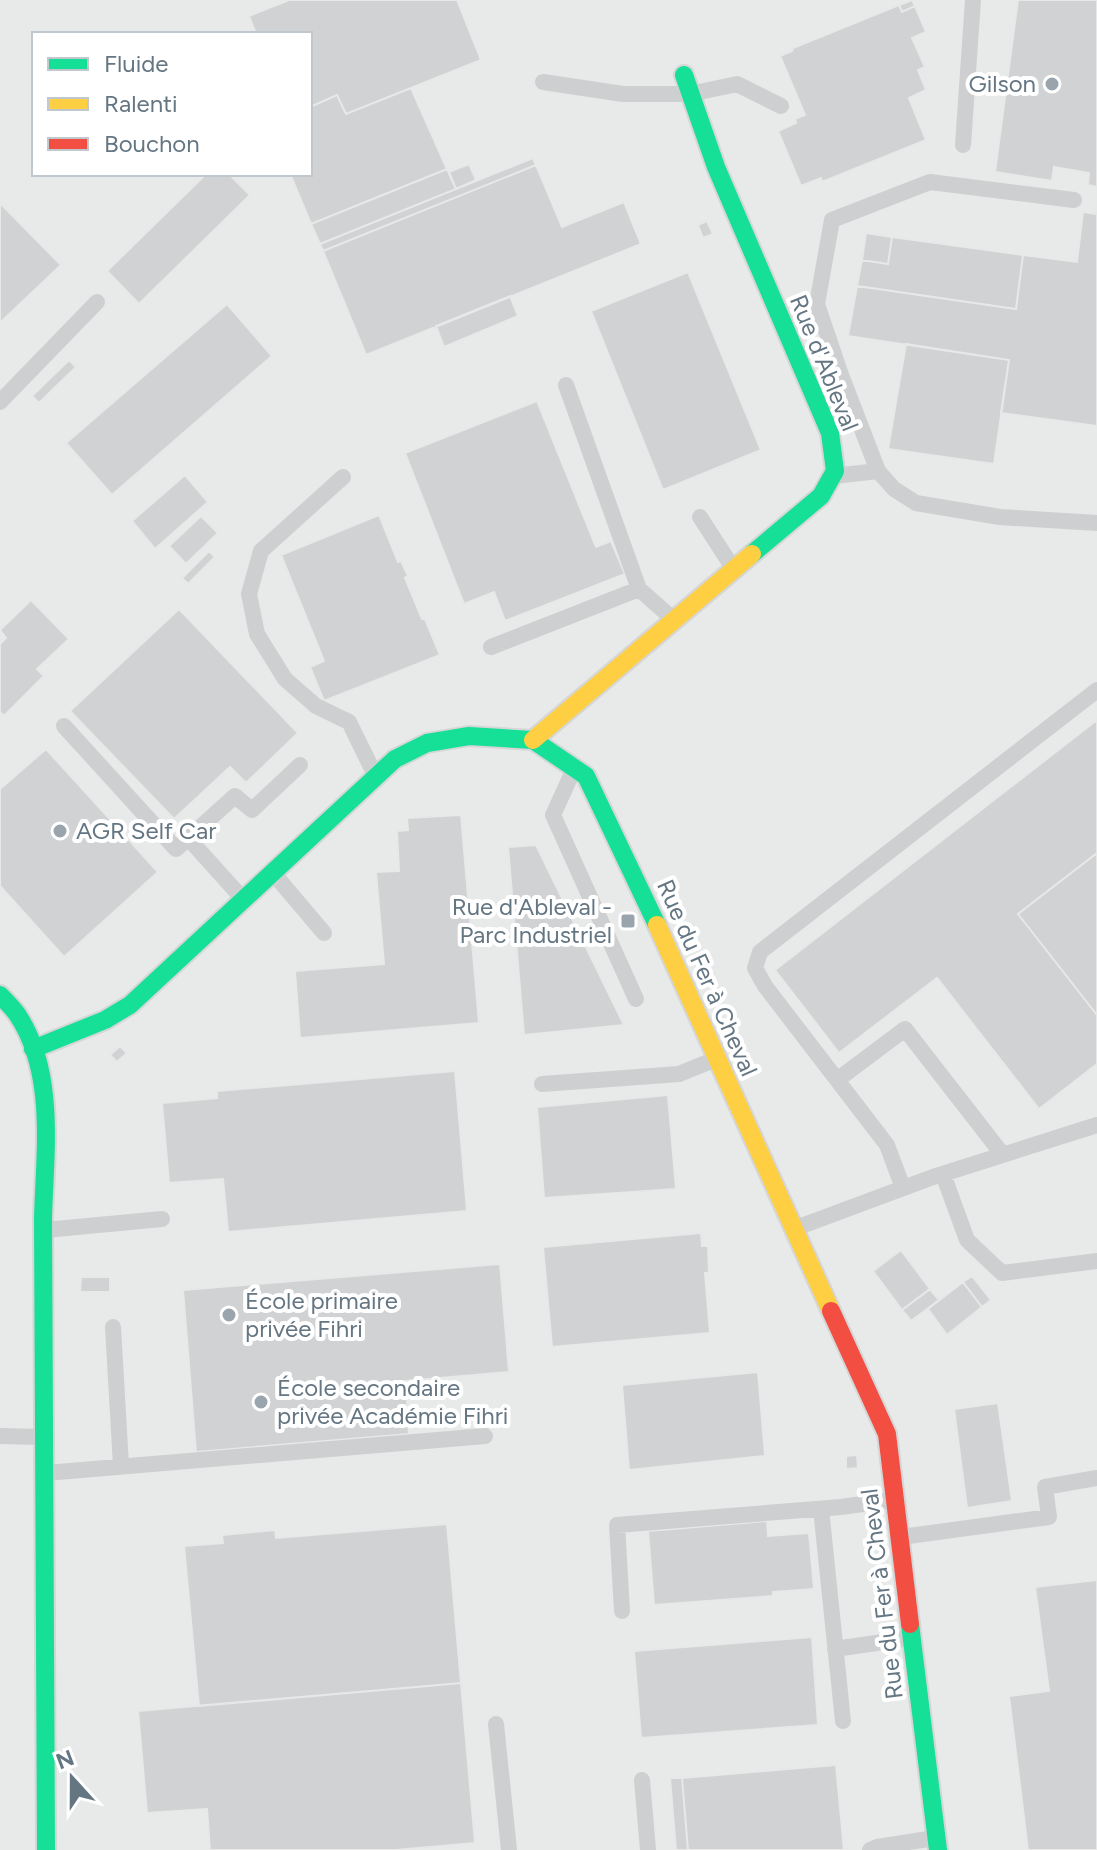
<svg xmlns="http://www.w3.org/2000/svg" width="1097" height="1850" font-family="Figtree,sans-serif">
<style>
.built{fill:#e8e9e9;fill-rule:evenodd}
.building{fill:#d0d2d3;stroke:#e8e8e8;stroke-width:2}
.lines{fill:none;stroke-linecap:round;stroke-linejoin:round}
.fast-casing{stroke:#d5d6d7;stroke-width:22}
.slow-casing{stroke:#d5d6d7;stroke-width:22}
.jam-casing{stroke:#d5d6d7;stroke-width:22}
.lane{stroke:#cecfd0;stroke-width:16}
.fast{stroke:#16e098;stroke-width:18}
.slow{stroke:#ffcf43;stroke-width:18}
.jam{stroke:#f24e42;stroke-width:18}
.poi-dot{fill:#99a4ac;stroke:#fff;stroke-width:3}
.labels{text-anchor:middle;stroke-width:8;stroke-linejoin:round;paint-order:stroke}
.poi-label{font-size:24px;fill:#657683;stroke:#fff;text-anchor:start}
.street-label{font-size:24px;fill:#657683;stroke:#fff}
</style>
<rect width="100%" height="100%" fill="#f9f9f9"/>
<!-- built -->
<path class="built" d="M0 0H1097V1850H0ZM34 34H310V174H34Z"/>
<!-- building -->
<path class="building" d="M289 0H457L481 60 346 114 337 95 310 107V34H256L249 16Z
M912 0 915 6 902 12 899 5Z
M1018 0H1097V187L1088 185 1089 173 1054 167 1052 181 995 172Z
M899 5 902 12 915 6 926 32 912 38 925 67 918 70 926 90 909 98 926 140 822 182 821 178 801 186 778 131 796 123 795 119 805 115 780 56 792 51 793 48Z
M411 88 447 169 311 224 290 174H310V107L337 95 346 114Z
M533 158 536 165 323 251 320 244Z
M469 164 476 180 456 189 449 172Z
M536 165 562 227 624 202 641 244 366 355 323 251Z
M447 169 456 189 320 244 311 224Z
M206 174H229L250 195 139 304 107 271Z
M0 203 61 265 0 323Z
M1083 212 1097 214V426L1001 413 1009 360 848 336 857 286 1016 309 1023 255 1077 262Z
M707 221 713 234 703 238 698 225Z
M866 233 892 237 888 264 862 260Z
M892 237 1023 255 1016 309 857 286 862 260 888 264Z
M688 272 761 450 663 490 591 311Z
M510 296 518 316 444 347 436 326Z
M227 304 272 356 112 495 66 443Z
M906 344 1009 360 994 464 888 449Z
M69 360 76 367 39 403 32 396Z
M537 401 596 547 611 541 625 574 505 621 494 592 464 604 405 453Z
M185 475 208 502 155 549 132 521Z
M379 515 398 562 401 561 408 576 405 578 422 619H425L440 655 324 701 310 667 324 661 281 555Z
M201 516 218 533 186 564 169 546Z
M209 551 215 557 188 584 182 578Z
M31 600 69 639 37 669 44 676 4 716 0 712V644L6 638 0 630Z
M179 609 298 733 246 783 230 767 174 819 70 711Z
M1097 720V853L1018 914 1097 1015V1064L1039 1109 937 978 839 1053 775 970Z
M46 749 158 872 64 957 0 886V789Z
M461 815 479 1023 300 1038 295 971 384 964 376 872 399 871 397 831 408 830 407 818Z
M536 845 624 1025 524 1035 508 847Z
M1097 853V1015L1018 914Z
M120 1046 127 1053 117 1062 110 1055Z
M455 1071 467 1211 228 1232 223 1179 169 1183 162 1103 217 1098V1091Z
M668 1095 676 1189 544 1198 537 1107Z
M701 1233 702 1246H708L709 1273H705L710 1333 552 1347 543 1247Z
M901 1250 930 1289 902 1310 873 1271Z
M500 1264 509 1372 406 1381 409 1434 196 1452 183 1290Z
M972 1276 991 1300 982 1307 963 1282Z
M81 1277H110V1292H80Z
M963 1282 982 1307 947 1335 928 1309Z
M930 1289 939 1300 911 1321 902 1310Z
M758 1372 765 1456 629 1470 622 1385Z
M998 1403 1012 1501 967 1508 954 1409Z
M857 1455 858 1468 846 1469V1456Z
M767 1521 768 1536 809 1533 814 1589 773 1592V1596L654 1605 648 1531Z
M447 1524 461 1683 199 1706 184 1546 223 1543 222 1535 275 1530 276 1538Z
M1097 1580V1850H1028L1009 1696 1049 1691 1035 1587Z
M812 1637 818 1725 641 1738 634 1651Z
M461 1683 475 1843 396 1850H210L207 1809 147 1813 138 1711Z
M836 1765 844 1850H688L682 1778Z
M670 1778H682L688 1850H676Z"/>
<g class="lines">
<!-- fast casing -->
<g class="fast-casing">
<path id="fast" d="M684 75 716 167 830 433 835 471 821 496 752 554
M0 995C6 1001 12 1007 17 1014 56 1072 45 1151 43 1217L46 1850
M33 1049 105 1020 130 1005 395 759 427 743 469 736 533 740 586 776 657 925
M910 1624 938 1850"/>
</g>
<!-- slow casing -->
<g class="slow-casing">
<path id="slow" d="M533 740 752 554
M657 925 831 1311"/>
</g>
<!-- jam casing -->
<g class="jam-casing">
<path id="jam" d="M831 1311 887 1434 910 1624"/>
</g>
<!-- lane -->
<path class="lane" d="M543 82 623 94H690L737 84 781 106
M963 145 973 0
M1074 200 930 182 832 220 817 304 841 375 878 471 894 489 916 503 1000 517 1097 523
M0 402 97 302
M834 476 878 471
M343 477 261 551 249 594 257 634 285 679 316 706 349 722 375 775
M700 517 733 568
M639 589 673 619
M491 647 639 589 566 385
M64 726 176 849 235 796 252 810 300 765
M574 769 553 815 636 999
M188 838 242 898
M274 874 324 933
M837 1080 905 1029 1003 1155
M542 1084 679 1074 716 1059
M943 1174 967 1240 1002 1273 1097 1261
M903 1188 887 1145 765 986 755 968 760 952 1097 690
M796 1228 933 1177 1097 1125
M45 1230 162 1219
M113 1327 121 1466
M0 1436 43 1437
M46 1473 485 1436
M821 1509 843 1721
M901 1537 1049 1517 1045 1487 1097 1478
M622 1611 617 1525 841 1507 893 1500
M835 1649 910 1638
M496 1724 509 1850
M642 1780 648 1850
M870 1850 877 1847 935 1838"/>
<!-- fast -->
<use href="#fast" class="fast"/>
<!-- slow -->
<use href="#slow" class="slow"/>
<!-- jam -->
<use href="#jam" class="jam"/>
</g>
<!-- markers -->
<g class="poi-dot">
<circle cx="1052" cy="84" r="8"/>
<circle cx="60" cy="831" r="8"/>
<rect x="620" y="913" width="16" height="16" rx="4"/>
<circle cx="229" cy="1315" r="8"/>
<circle cx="261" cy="1402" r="8"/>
</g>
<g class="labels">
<!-- poi labels -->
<g class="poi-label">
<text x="1036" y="92" text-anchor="end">Gilson</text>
<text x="76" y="839">AGR Self Car</text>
<text x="612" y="915" text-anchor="end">Rue d'Ableval -<tspan x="612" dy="28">Parc Industriel</tspan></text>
<text x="245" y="1309">École primaire<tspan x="245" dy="28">privée Fihri</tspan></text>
<text x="277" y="1396">École secondaire<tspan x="277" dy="28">privée Académie Fihri</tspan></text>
</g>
<!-- street labels -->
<g class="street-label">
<text transform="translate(824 363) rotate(68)" y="8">Rue d'Ableval</text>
<text transform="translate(707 978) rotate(66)" y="8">Rue du Fer à Cheval</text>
<text transform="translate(882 1594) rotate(-97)" y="8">Rue du Fer à Cheval</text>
</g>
</g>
<!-- legend -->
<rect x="32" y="32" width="280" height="144" fill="#ffffff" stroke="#c1c8cd" stroke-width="2"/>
<rect x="48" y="58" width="40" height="12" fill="#16e098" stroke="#c1c8cd" stroke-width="2"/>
<text x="104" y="72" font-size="24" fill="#657683">Fluide</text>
<rect x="48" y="98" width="40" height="12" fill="#ffcf43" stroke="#c1c8cd" stroke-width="2"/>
<text x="104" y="112" font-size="24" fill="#657683">Ralenti</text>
<rect x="48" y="138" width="40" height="12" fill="#f24e42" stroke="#c1c8cd" stroke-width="2"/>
<text x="104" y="152" font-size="24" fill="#657683">Bouchon</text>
<!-- north arrow -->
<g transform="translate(72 1778) rotate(339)" stroke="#ffffff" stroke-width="6" paint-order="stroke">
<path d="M0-6L14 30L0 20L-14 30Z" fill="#657683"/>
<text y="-12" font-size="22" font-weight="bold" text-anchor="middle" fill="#657683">N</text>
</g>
</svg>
